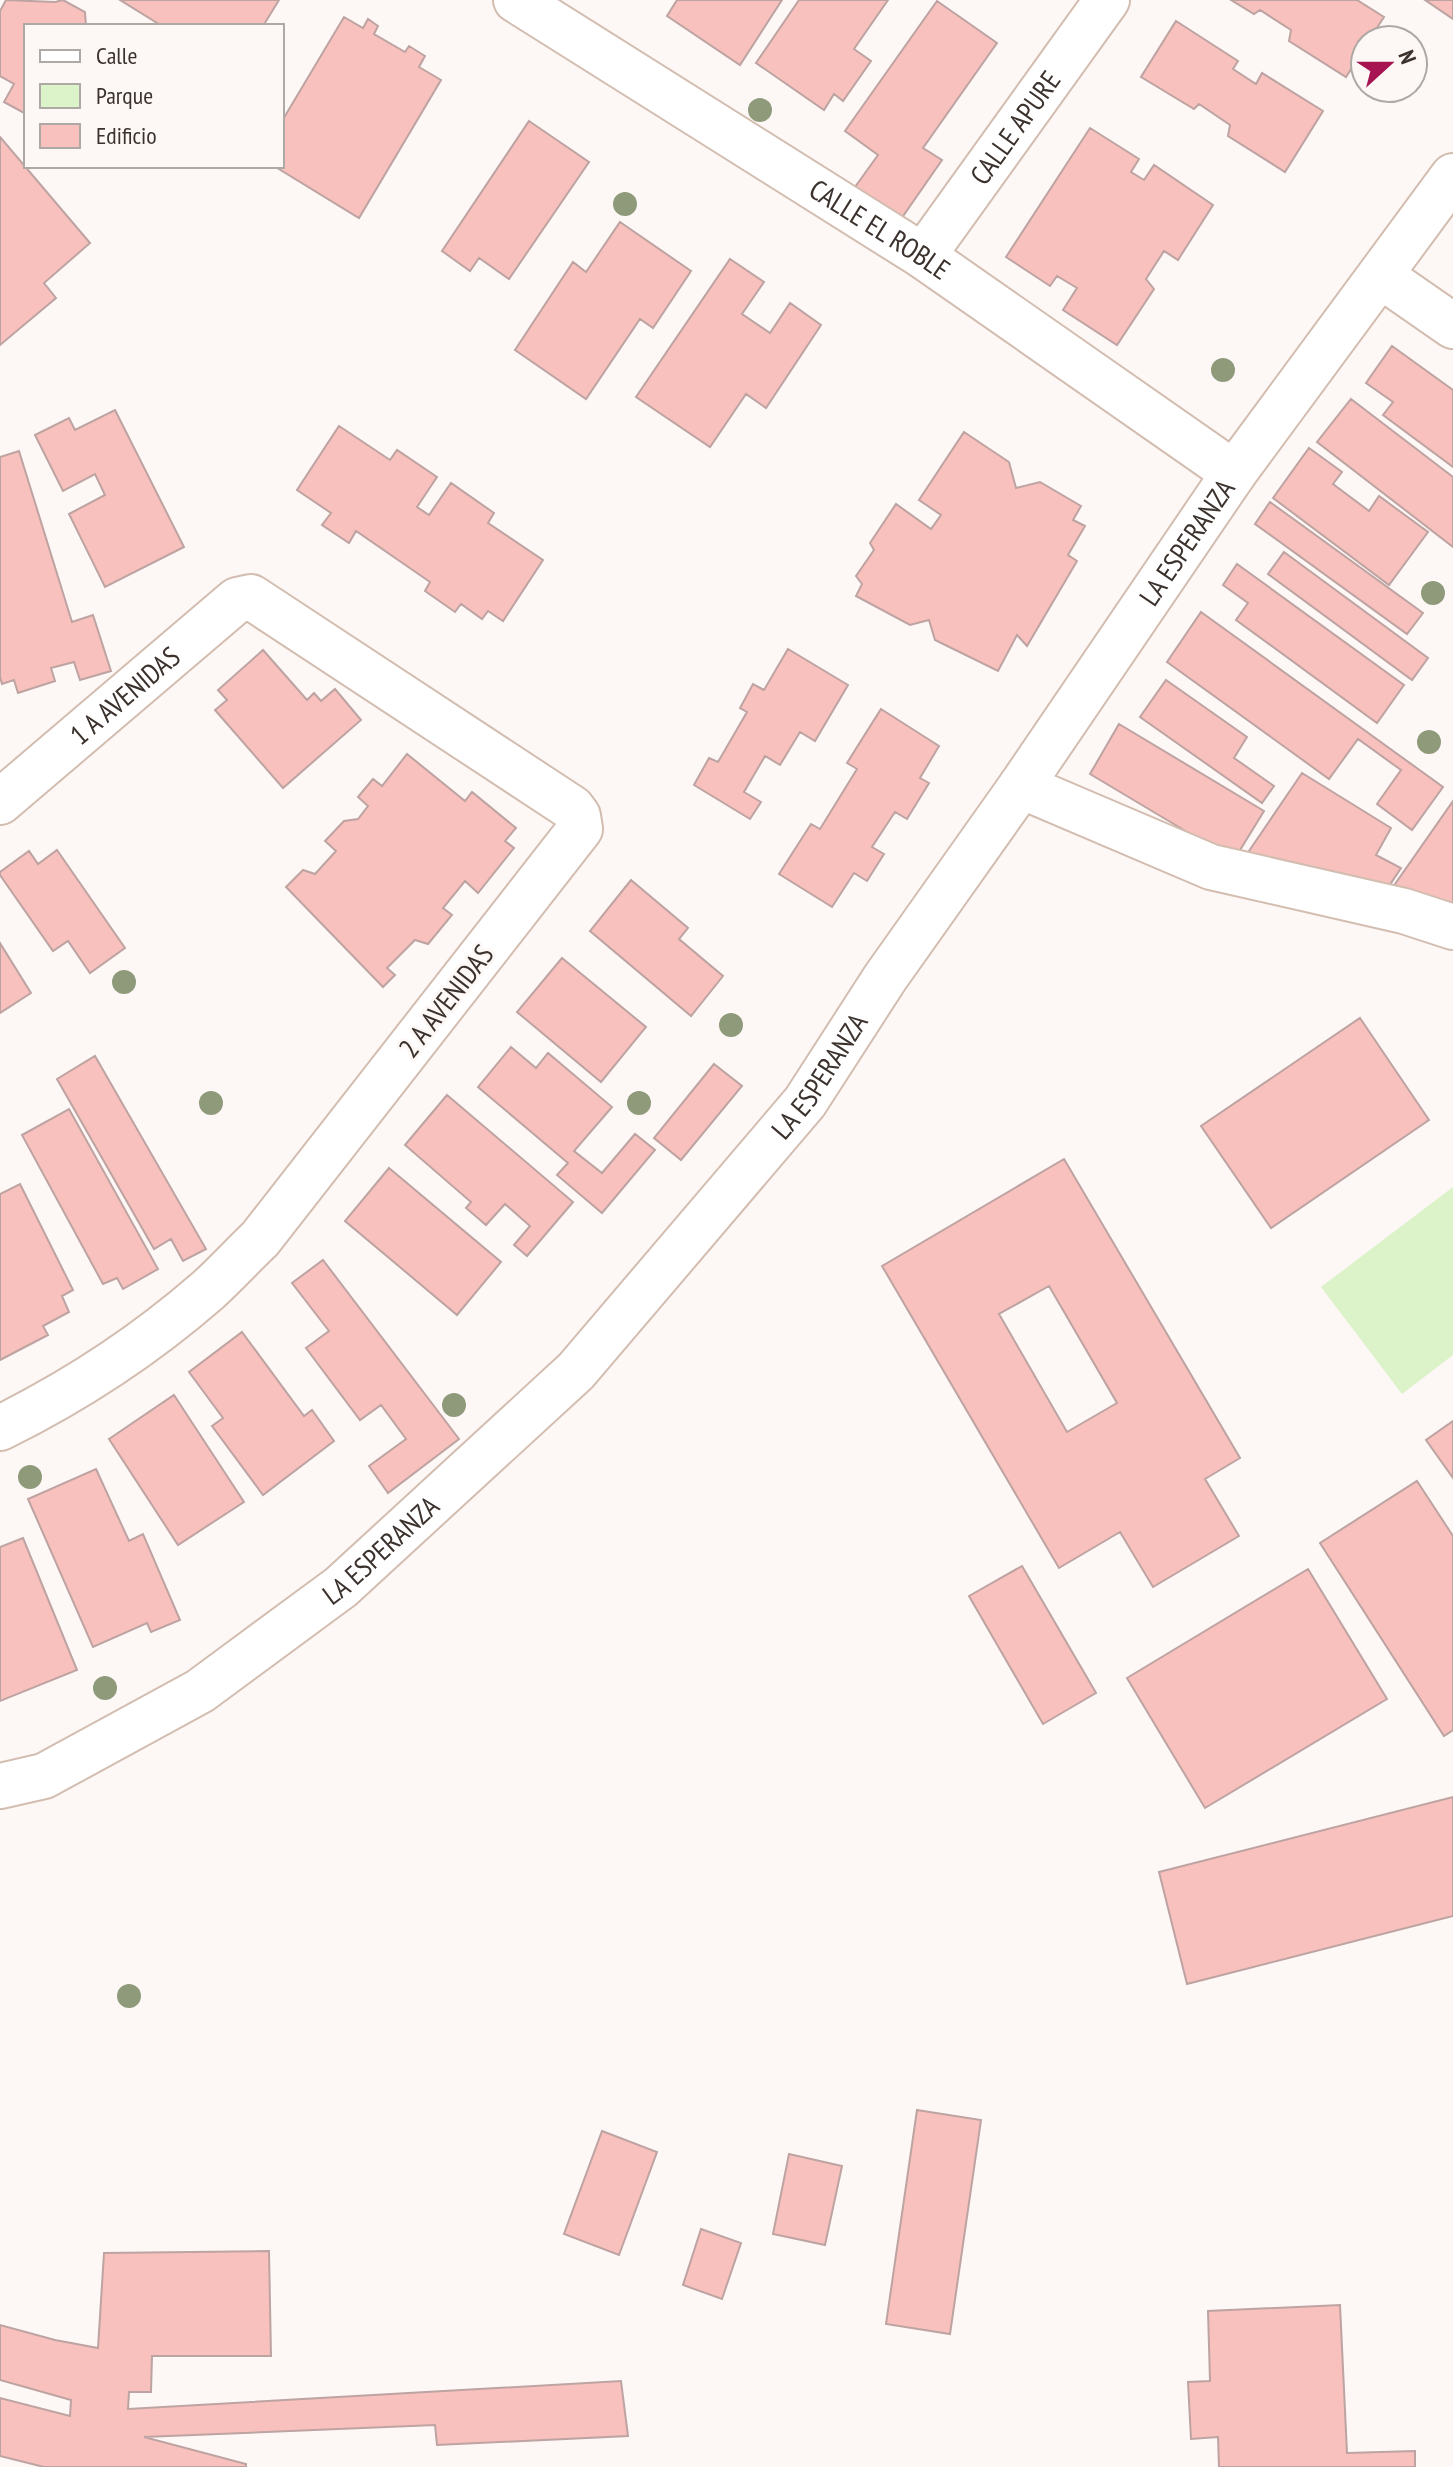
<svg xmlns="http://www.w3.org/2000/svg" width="1453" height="2467" font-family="'PT Sans Narrow',sans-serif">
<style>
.green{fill:#dcf2c9}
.building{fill:#f8c1bd;stroke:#bda3a1;stroke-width:2;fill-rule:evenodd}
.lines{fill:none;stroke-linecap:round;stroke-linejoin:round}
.street-casing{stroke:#d3bdb0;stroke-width:48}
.street{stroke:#fff;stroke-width:44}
.tree{fill:#8f9a7b}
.labels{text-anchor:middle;stroke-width:6;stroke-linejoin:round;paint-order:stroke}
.street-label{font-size:28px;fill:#3b322d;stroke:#fdf8f6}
</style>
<rect width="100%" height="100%" fill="#fdf8f6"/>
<!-- green -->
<path class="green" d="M1453 1187V1355L1402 1394 1321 1287Z"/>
<!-- building -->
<path class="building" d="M6 0 55 2 63 0 85 12 86 26H26V114L4 102 14 84 0 76V11Z
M120 0H279L263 26H162Z
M677 0H782L740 65 667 16Z
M799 0H888L854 49 871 61 843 101 834 94 824 110 756 63Z
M1231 0H1357L1384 17 1369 40H1365V47L1346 77 1289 41 1291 30 1260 10 1254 14Z
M1425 0H1453V19Z
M937 1 997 43 923 148 942 160 901 219 855 187 878 155 845 131Z
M344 17 363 28 368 19 378 26 374 34 405 52 409 46 425 56 419 67 441 80 359 218 274 166H282V121Z
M1176 21 1238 61 1233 69 1256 84 1262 73 1323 111 1285 172 1228 136 1230 125 1199 104 1194 109 1141 77Z
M529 121 589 162 509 279 479 258 470 271 442 251Z
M1090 128 1139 159 1131 172 1144 180 1154 165 1213 205 1178 260 1164 251 1146 279 1154 289 1117 345 1063 310 1077 288 1057 276 1050 286 1006 257Z
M0 137 90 243 44 283 56 298 0 345Z
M620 222 691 271 653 328 640 319 586 399 515 350 573 262 586 272Z
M730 259 764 282 742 314 770 333 790 303 821 325 766 408 746 394 710 447 636 397Z
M1392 346 1453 390V467L1383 415 1393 402 1366 383Z
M1351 399 1453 477V547L1317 442Z
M115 410 184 547 105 587 69 514 105 495 95 474 63 491 35 435 69 418 75 430Z
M339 426 390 460 397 450 437 477 417 507 429 515 451 483 494 513 488 523 543 560 503 621 488 611 482 619 461 604 455 612 425 591 430 582 356 531 349 543 322 525 331 513 297 490Z
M964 432 1009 462 1016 488 1040 482 1081 506 1073 520 1085 526 1068 555 1077 561 1027 646 1017 635 998 671 935 640 929 620 910 625 856 596 862 584 856 576 874 550 870 543 896 504 931 529 941 515 919 500Z
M1309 448 1342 472 1333 484 1369 511 1379 496 1428 532 1389 585 1273 498Z
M19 451 72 622 93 615 111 671 80 680 74 662 51 668 55 681 18 693 14 680 2 684 0 677V457Z
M1270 502 1423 613 1407 634 1255 524Z
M1284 552 1428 658 1412 680 1268 574Z
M1237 564 1404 685 1377 723 1236 620 1248 603 1223 585Z
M1201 612 1443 787 1412 830 1377 804 1401 770 1358 739 1329 779 1167 662Z
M788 649 848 685 815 741 800 732 780 765 765 756 744 792 761 802 750 819 694 785 709 758 718 762 747 712 740 708 753 684 764 690Z
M263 650 307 700 314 693 321 701 335 689 361 720 283 788 215 710 227 700 218 690Z
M1166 680 1247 737 1234 758 1274 786 1262 803 1140 717Z
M881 709 939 746 920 778 929 783 907 819 895 812 872 847 884 854 867 881 854 873 832 907 779 874 811 824 820 829 857 769 847 763Z
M1119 724 1264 811 1234 860 1090 774Z
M407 754 465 801 472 792 516 828 505 841 514 848 478 893 465 881 443 908 452 915 428 944 415 940 387 968 395 975 383 987 286 887 303 870 315 874 336 851 325 841 344 821 358 819 368 806 358 797 373 779 382 786Z
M1302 773 1391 828 1376 855 1401 868 1381 898 1247 854Z
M1453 801V905L1393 887Z
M57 850 125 948 90 973 68 941 53 951 0 875V872L29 851 38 864Z
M631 880 688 928 679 939 723 976 691 1016 590 931Z
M0 943 31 993 0 1013Z
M562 958 646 1027 601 1082 517 1012Z
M1360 1018 1429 1120 1271 1228 1201 1126Z
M511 1047 536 1068 548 1053 612 1107 574 1151 602 1173 635 1134 655 1150 602 1213 557 1175 568 1163 478 1087Z
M95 1056 206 1249 183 1261 171 1239 154 1249 57 1079Z
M714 1064 742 1086 681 1160 654 1138Z
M447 1095 573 1202 527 1256 514 1245 530 1226 505 1204 486 1225 466 1208 471 1202 405 1145Z
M69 1109 158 1269 123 1289 117 1278 103 1284 22 1135Z
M1064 1159 1240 1458 1205 1479 1239 1536 1153 1587 1120 1532 1059 1568 882 1266ZM1049 1286 1117 1403 1067 1432 999 1314Z
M389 1168 501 1262 457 1315 345 1221Z
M20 1184 73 1290 62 1296 69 1312 43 1326 48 1335 0 1360V1194Z
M323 1260 459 1439 388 1493 369 1466 406 1439 381 1405 360 1420 306 1348 329 1331 292 1283Z
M242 1332 304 1416 312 1410 334 1441 263 1495 212 1426 223 1418 189 1372Z
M174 1395 244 1502 178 1545 109 1439Z
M1453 1421V1478L1426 1440Z
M96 1469 129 1541 143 1534 180 1620 151 1632 147 1623 93 1647 28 1499Z
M1417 1481 1453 1536V1730L1444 1736 1320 1543Z
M23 1538 77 1670 0 1701V1547Z
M1022 1566 1096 1693 1043 1724 969 1596Z
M1308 1569 1387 1699 1205 1808 1127 1678Z
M1453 1797V1916L1187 1984 1159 1872Z
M917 2110 981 2120 950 2334 886 2324Z
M602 2131 657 2152 619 2255 564 2234Z
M789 2154 842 2166 825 2245 773 2234Z
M701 2229 741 2243 722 2299 683 2285Z
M269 2251 271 2356H152L151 2392H129L128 2409 621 2381 628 2436 437 2445 435 2425 144 2437 246 2464V2467H44L0 2456V2398L70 2416 71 2400 0 2380V2325L55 2340 98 2348 104 2253Z
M1340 2305 1347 2453 1415 2451V2467H1219L1218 2437 1191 2439 1188 2382 1210 2381 1208 2311Z"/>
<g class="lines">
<!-- street casing -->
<g class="street-casing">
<g id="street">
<path id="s1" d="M516 0 923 256 1234 473"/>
<path id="s2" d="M923 256 1107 0"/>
<path d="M1381 276 1453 326"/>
<path d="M1021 786 1211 867 1404 911 1453 927"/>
<path id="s3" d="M0 802 237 600 251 597 572 808 578 816 580 829 260 1239C242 1256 225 1275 207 1291 145 1345 73 1392 0 1428"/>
<path id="s4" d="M0 1786 44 1776 200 1691 341 1587 576 1371 805 1102 885 978 1021 786 1234 473 1453 176"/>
</g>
</g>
<!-- street -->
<use href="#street" class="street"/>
</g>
<!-- trees -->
<g class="tree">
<circle cx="760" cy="110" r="12"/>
<circle cx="625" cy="204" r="12"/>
<circle cx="1223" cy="370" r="12"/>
<circle cx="1433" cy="593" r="12"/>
<circle cx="1429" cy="742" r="12"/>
<circle cx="124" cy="982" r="12"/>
<circle cx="731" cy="1025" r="12"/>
<circle cx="211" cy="1103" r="12"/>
<circle cx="639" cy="1103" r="12"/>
<circle cx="454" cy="1405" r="12"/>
<circle cx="30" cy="1477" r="12"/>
<circle cx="105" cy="1688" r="12"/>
<circle cx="129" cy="1996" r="12"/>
</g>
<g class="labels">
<!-- street labels -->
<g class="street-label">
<text dy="10" stroke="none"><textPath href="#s2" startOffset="158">CALLE APURE</textPath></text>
<text dy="10" stroke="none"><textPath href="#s1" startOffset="430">CALLE EL ROBLE</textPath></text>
<text dy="10" stroke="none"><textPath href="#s4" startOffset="1748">LA ESPERANZA</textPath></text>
<text dy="10" stroke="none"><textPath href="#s3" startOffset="164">1 A AVENIDAS</textPath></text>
<text transform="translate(446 1001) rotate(-52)" y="10">2 A AVENIDAS</text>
<text dy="10" stroke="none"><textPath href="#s4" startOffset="1100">LA ESPERANZA</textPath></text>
<text dy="10" stroke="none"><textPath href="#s4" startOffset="452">LA ESPERANZA</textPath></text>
</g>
</g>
<!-- legend -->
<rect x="24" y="24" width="260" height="144" fill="#fdf8f6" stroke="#afa9a6" stroke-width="2"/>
<rect x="40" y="50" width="40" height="12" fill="#ffffff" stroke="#afa9a6" stroke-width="2"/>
<text x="96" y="64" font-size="24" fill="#3b322d">Calle</text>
<rect x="40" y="84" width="40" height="24" fill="#dcf2c9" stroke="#afa9a6" stroke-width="2"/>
<text x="96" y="104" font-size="24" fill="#3b322d">Parque</text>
<rect x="40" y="124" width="40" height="24" fill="#f8c1bd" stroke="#afa9a6" stroke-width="2"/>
<text x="96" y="144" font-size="24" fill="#3b322d">Edificio</text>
<!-- north arrow -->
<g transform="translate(1389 64) rotate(69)"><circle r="38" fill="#fdf8f6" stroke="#afa9a6" stroke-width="2"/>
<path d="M0-6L14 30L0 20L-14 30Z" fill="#a61452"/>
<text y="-12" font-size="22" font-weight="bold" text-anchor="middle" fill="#3b322d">N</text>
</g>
</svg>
